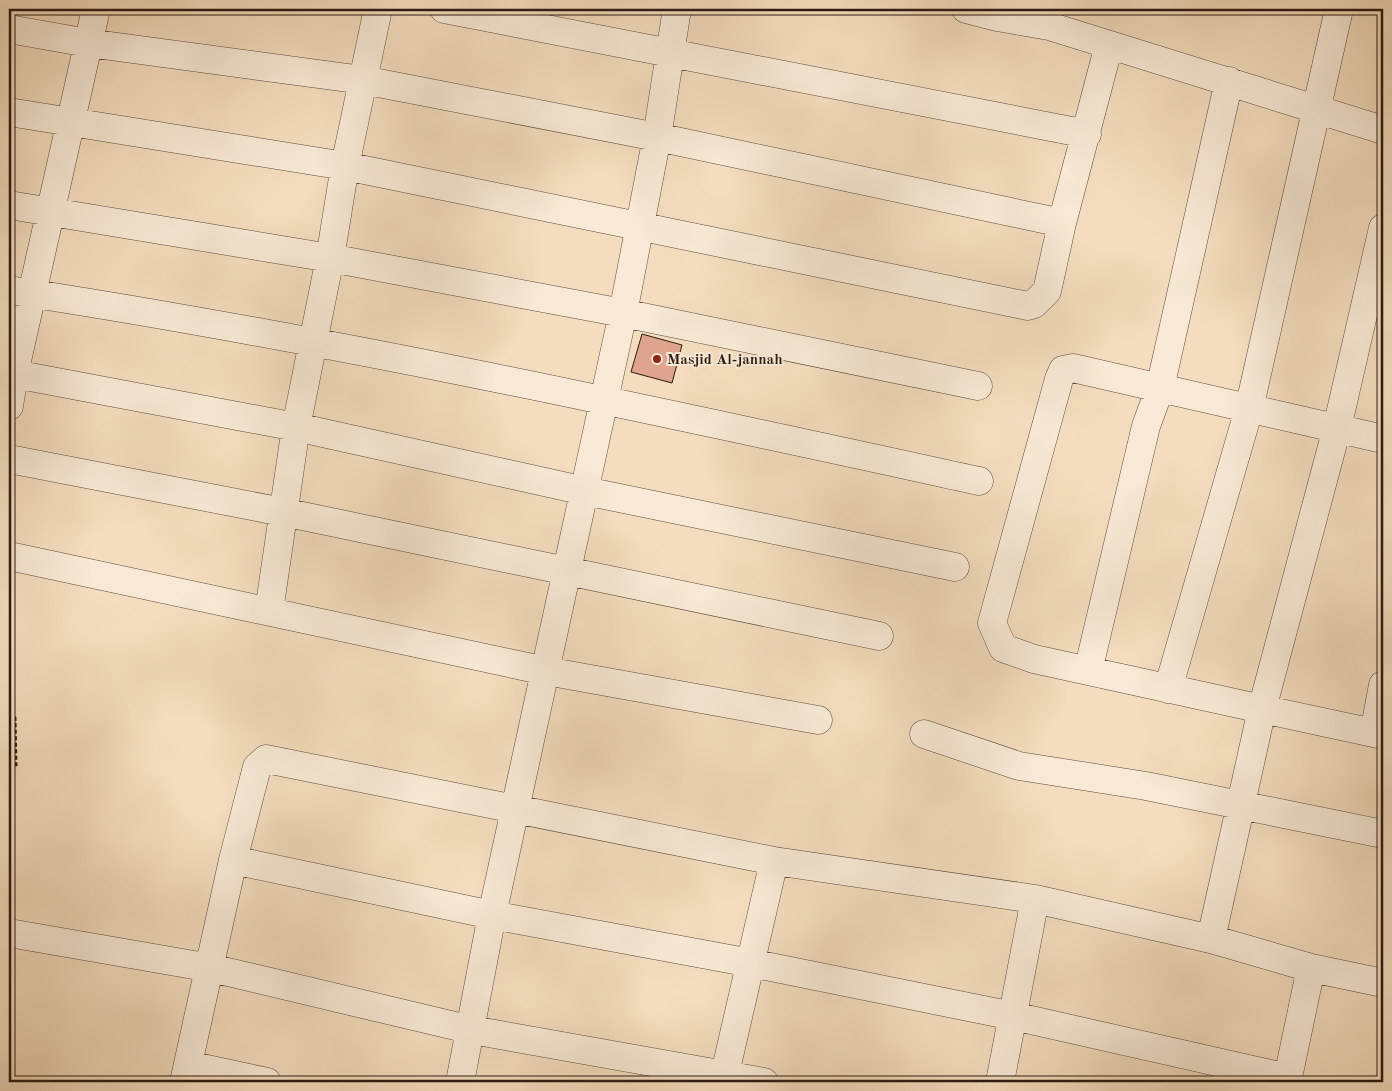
<svg xmlns="http://www.w3.org/2000/svg" width="1392" height="1091" font-family="'Old Standard TT',serif">
<style>
.building{fill:#dea48f;stroke:#2b1a11}
.lines{fill:none;stroke-linecap:round;stroke-linejoin:round}
.minor-casing{stroke:#5d4b3c;stroke-width:29}
.path{stroke:#2b1a11;stroke-width:3;stroke-dasharray:4 2.5;stroke-linecap:butt}
.minor{stroke:#f7e9d5;stroke-width:28}
.poi-dot{fill:#8f2418;stroke:#f7e9d5;stroke-width:2}
.labels{text-anchor:middle;stroke-width:4;stroke-linejoin:round;paint-order:stroke}
.poi-label{font-size:15px;font-weight:bold;fill:#2b1a11;stroke:#f7e9d5;text-anchor:start}
</style>
<rect width="100%" height="100%" fill="#f3ddbe"/>
<filter id="stains"><feTurbulence type="fractalNoise" baseFrequency=".004" numOctaves="4"/><feColorMatrix values="0 0 0 0 .2 0 0 0 0 .09 0 0 0 0 .02 0 0 0 .5 -.17"/></filter>
<radialGradient id="worn" r=".72"><stop offset=".6" stop-color="#630" stop-opacity="0"/><stop offset="1" stop-color="#630" stop-opacity=".3"/></radialGradient>
<!-- building -->
<path class="building" d="M642 334 682 345 672 383 631 372Z"/>
<g class="lines">
<!-- minor casing -->
<g class="minor-casing">
<path id="minor" d="M444 9 1087 134
M966 9 997 17 1049 26 1383 130
M9 29 88 43 363 80 657 137 1062 223
M1229 81 1160 388 1073 368 1063 370 1059 379 992 623 1003 648 1034 659 1262 709 1337 428 1383 228
M9 112 345 166 1028 306 1034 304 1047 291 1062 223 1109 45
M9 205 330 258 623 313 978 386
M9 290C335 340 657 411 979 481
M9 373 296 427 585 491 955 567
M9 406 14 374 96 9
M9 459 283 512 879 636
M9 556 546 671 818 720
M269 611 296 427 330 258 345 166 378 9
M1088 671 1146 426 1160 388 1383 439
M1168 689 1249 409 1339 9
M1374 733 1383 685
M924 734 1019 766 1146 786 1383 834
M233 860 492 915 751 963 1013 1016 1288 1078
M9 933 211 968 472 1030 764 1082
M1211 939 1262 709 1383 735
M188 1065 267 1082
M184 1082 233 860 257 767 266 759 774 861 1035 899 1211 939 1311 968 1383 983
M460 1082 492 915 623 313 657 137 677 9
M723 1082 774 861
M1000 1082 1035 899
M1287 1082 1311 968"/>
</g>
<!-- path -->
<path class="path" d="M9 705 15 718 16 768"/>
<!-- minor -->
<use href="#minor" class="minor"/>
</g>
<!-- markers -->
<circle class="poi-dot" cx="657" cy="359" r="5"/>
<g class="labels">
<!-- poi labels -->
<g class="poi-label">
<text x="667" y="364">Masjid Al-jannah</text>
</g>
</g>
<!-- margin -->
<rect width="1392" height="1091" fill="none" stroke="#f3ddbe" stroke-width="30"/>
<rect x="10" y="10" width="1372" height="1071" fill="none" stroke="#2b1a11" stroke-width="2.5"/>
<rect x="15" y="15" width="1362" height="1061" fill="none" stroke="#2b1a11"/>
<rect width="100%" height="100%" filter="url(#stains)"/>
<rect width="100%" height="100%" fill="url(#worn)"/>
</svg>
